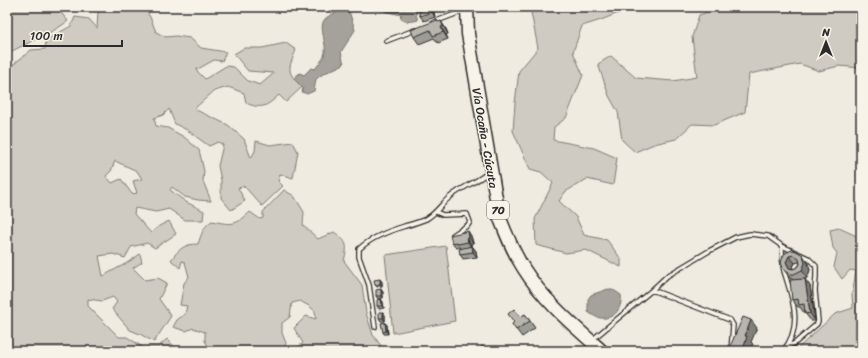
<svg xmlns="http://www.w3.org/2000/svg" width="868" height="358" font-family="Sriracha,sans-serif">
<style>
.green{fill:#cfcbc2;stroke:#7d7b76;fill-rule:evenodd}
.water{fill:#a4a29a;stroke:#74726e}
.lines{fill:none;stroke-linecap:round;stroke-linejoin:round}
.lane-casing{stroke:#2b2b2b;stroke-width:6}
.primary-casing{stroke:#2b2b2b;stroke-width:15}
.lane{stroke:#f7f3e8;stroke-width:3.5}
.primary{stroke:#f7f3e8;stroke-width:12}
.wall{fill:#9e9c96;stroke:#2b2b2b;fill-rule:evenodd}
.shaded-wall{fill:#817f7a;stroke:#2b2b2b}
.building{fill:#b8b5ae;stroke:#2b2b2b;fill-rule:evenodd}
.labels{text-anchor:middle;stroke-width:3;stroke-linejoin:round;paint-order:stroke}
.shield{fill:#f7f3e8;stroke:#686764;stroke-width:1}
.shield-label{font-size:11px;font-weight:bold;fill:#2b2b2b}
.street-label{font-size:12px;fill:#2b2b2b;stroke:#f7f3e8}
</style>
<rect width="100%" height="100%" fill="#efebe0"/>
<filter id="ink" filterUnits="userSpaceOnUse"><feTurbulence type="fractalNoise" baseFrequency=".025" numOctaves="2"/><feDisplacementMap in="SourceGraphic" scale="8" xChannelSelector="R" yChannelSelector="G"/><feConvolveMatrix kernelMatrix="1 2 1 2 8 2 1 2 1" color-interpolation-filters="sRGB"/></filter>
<g filter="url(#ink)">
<!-- green -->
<path class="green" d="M7 7H59L58 9 68 21C50 35 27 42 7 54Z
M107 7H144L150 17 156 32 166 37 176 36 190 38 201 48 226 52 222 61 214 60 196 70 205 79 226 66 234 67 248 81 260 85 274 73 248 71 234 54 244 48H262L286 43 296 50C288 70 286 71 302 87L286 102 279 95C267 106 262 110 246 103L244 93 228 87 214 91 194 109 228 125 244 139 251 158 255 151 256 141 270 145 293 142 298 152 293 178 280 174 278 181 283 186 262 206 244 186 238 188 245 201 231 210 221 198V180L218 166 223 145 218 142 209 146 187 130 175 124 169 109 163 115 154 118 156 126 168 128 184 137 199 150 204 171 203 181 211 201 198 200 185 197 172 187 170 190 186 202 204 211 203 220H185L169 209 156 212 135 208 134 214 151 233 159 226 169 221 176 234 155 248 147 243 131 247 125 258 113 254 99 256 103 276 127 263 140 254 142 262 133 268 145 280 158 278 167 283 159 299 171 316 154 342 140 334 130 330 112 309 117 302 113 297 102 301 88 299V306L119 337H127L144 348 150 347H158L167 339 179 351H7V66L14 64 31 50 45 49 46 40 71 26 75 17 89 19 97 28 98 12ZM115 161 137 171 142 179 133 181 137 193 132 194 121 179 112 183 106 176 111 171Z
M530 7H661L631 8 601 20 582 26 573 52 583 75 566 118 554 127 553 140 594 148 617 158 613 185 587 179 565 192 559 201 576 217 584 235 607 240 621 259V267L586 250 566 253 536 245 535 219 553 183 541 172 530 169 513 131 515 103 519 71 538 48Z
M722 7H861V68L839 66 819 71 800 64 749 74 745 112 714 125 692 124 676 139 654 144 635 152 622 140 618 112 609 96 598 64 611 56 636 78 673 81 697 77 692 37 699 15Z
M284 190 294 196 304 212 303 225 318 239 334 232C348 242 348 245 344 261L362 285 366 313 373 335 385 351H293L303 343 294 328 306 316 316 319 315 311 309 306 300 301 292 303 290 317 282 323V333L286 343 283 351H211L205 341V332L193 328 186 331 173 327 177 320 185 314 187 306 180 305 184 283 189 277 185 262 182 261 180 268 171 260C179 249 184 244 198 244 201 235 204 225 212 221 232 225 235 226 250 212L260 219 263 218V212Z
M839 228 861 238V351H795L835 314 853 308 852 295 856 271 850 270 842 279 834 267 837 253 833 248 830 230Z
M446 246 455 321 393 333 385 255Z"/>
<!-- water -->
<path class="water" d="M375 7H402V9L404 10 408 7H415V10L417 12 416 15 418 20C411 22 404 23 400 17L402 15 387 12Z
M346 9 349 11 355 30 341 52 344 64 323 74 316 79 314 91 307 94 302 92 303 88 294 79 296 76 300 73 304 75 311 68 315 69C318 65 322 61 324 56 329 45 317 27 325 19 330 14 339 12 346 9Z
M608 289 615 291 621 295C623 310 612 322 596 317 594 316 591 314 588 312V299L591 295Z"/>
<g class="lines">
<!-- lane casing -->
<g class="lane-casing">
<path id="lane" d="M434 22 466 10
M386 41 415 30
M436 212 443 215 467 214 470 222 468 225 453 235
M782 246C782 254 782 263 784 271 792 297 804 327 783 351
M652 290 730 320 733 325 731 351
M375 327 369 285 359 257V249C372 237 389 231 405 226 412 224 419 222 426 219 437 213 441 204 450 197 462 187 477 182 489 172
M592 340 652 290 667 276 709 251 736 237 750 234 768 236 782 246 808 258 816 266V276L815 291 818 321 817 324 795 343 787 347"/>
</g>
<!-- primary casing -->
<g class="primary-casing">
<path id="primary" d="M467 7 468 34 499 216C506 234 513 252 524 269 544 301 574 326 602 351"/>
</g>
<!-- lane -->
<use href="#lane" class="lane"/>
<!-- primary -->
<use href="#primary" class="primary"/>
</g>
<!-- wall -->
<path class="wall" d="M430 7 434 12 435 17 424 21 420 16Z
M439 22 446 29 448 34 446 35 448 39 438 43 434 38 419 44 414 37Z
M468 231 471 236 473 243 471 244V247L472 246 476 251 477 257 463 259 460 254 461 248 460 247 456 248 452 243Z
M792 250 808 263 810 270 807 278 804 279 810 286 815 321H811L805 313H804L800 307H798L792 300 794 280 790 278 784 270 783 256ZM799 262 800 263 798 267 793 269H792L795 263Z
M380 279 382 282V286L377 287 375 285Z
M383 292V298L378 299 376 296Z
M381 299 383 302 384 308 379 309 377 306Z
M525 314 535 328 522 337 512 324Z
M385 315V321H381L379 318Z
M387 325 388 334H384L383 332Z"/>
<!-- shaded-wall -->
<path class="shaded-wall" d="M430 7 434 12 435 17 432 12Z
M441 21 446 29 448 34 443 26Z
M441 27 446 35 448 39 443 32Z
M468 231 471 236 473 243 469 238Z
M467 238 471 244V247L468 242Z
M472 246 476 251 477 257 473 252Z
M803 255 808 263 810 270 807 278 802 270Z
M789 256 795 263 791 269 789 268 786 262Z
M380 279 382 282V286L380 284Z
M805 279 810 286 815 321 810 313Z
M381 289 383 292V298L381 296Z
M381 299 383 302 384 308 382 306Z
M383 312 385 315V321L383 318Z
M751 320 757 328 751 342 753 344 750 351H746L744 347 745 336Z
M385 322 387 325 388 334 386 331Z
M742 347 745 351H741Z"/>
<!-- building -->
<path class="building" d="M430 7 432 12 420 16 419 11Z
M437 20 438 22 441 21 443 26 441 27 443 32 433 36 430 30 414 37 411 30Z
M468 231 469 238H467L468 242 458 244 457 242 452 243 450 235Z
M472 246 473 252 460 254 459 249Z
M792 250 796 251 803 255 805 263 802 270 794 274H791L784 270 781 263 783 256 785 253ZM794 255 799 259 800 264 798 267 793 269 789 268 786 262 789 256Z
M380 279V284L375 285 374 280Z
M805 279 810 313 805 314 804 304 799 305 798 299 792 300 790 280Z
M381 289V296H376V290Z
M381 299 382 306H377V300Z
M514 309 521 317 525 314 530 321 516 330 512 324 514 322 508 314Z
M379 312H383V318H379Z
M743 317 751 320 745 336H747L744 347H742L741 351H728Z
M385 322 386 331 383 332 381 323Z
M482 346 486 349 485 351H479Z"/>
</g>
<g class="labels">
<!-- shield labels -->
<rect class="shield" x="487" y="201" width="22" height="18" rx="3"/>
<g class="shield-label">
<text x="498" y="214">70</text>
</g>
<!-- street labels -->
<g class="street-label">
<text transform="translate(485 138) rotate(80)" y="4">Vía Ocaña - Cúcuta</text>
</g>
</g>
<!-- margin -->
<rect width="868" height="358" fill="none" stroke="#f7f3e8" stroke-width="24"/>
<rect x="12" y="12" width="844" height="334" fill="none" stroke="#2b2b2b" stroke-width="1.5" filter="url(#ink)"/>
<!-- north arrow -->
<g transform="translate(826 42)" stroke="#f7f3e8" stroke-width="3" paint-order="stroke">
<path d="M0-3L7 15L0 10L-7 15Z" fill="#2b2b2b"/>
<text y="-6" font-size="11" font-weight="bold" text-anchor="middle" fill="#2b2b2b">N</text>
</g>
<!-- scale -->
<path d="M24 40v6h98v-6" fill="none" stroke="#2b2b2b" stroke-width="2"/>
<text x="30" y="40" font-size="12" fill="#2b2b2b" stroke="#f7f3e8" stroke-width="3" paint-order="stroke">100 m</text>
</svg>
